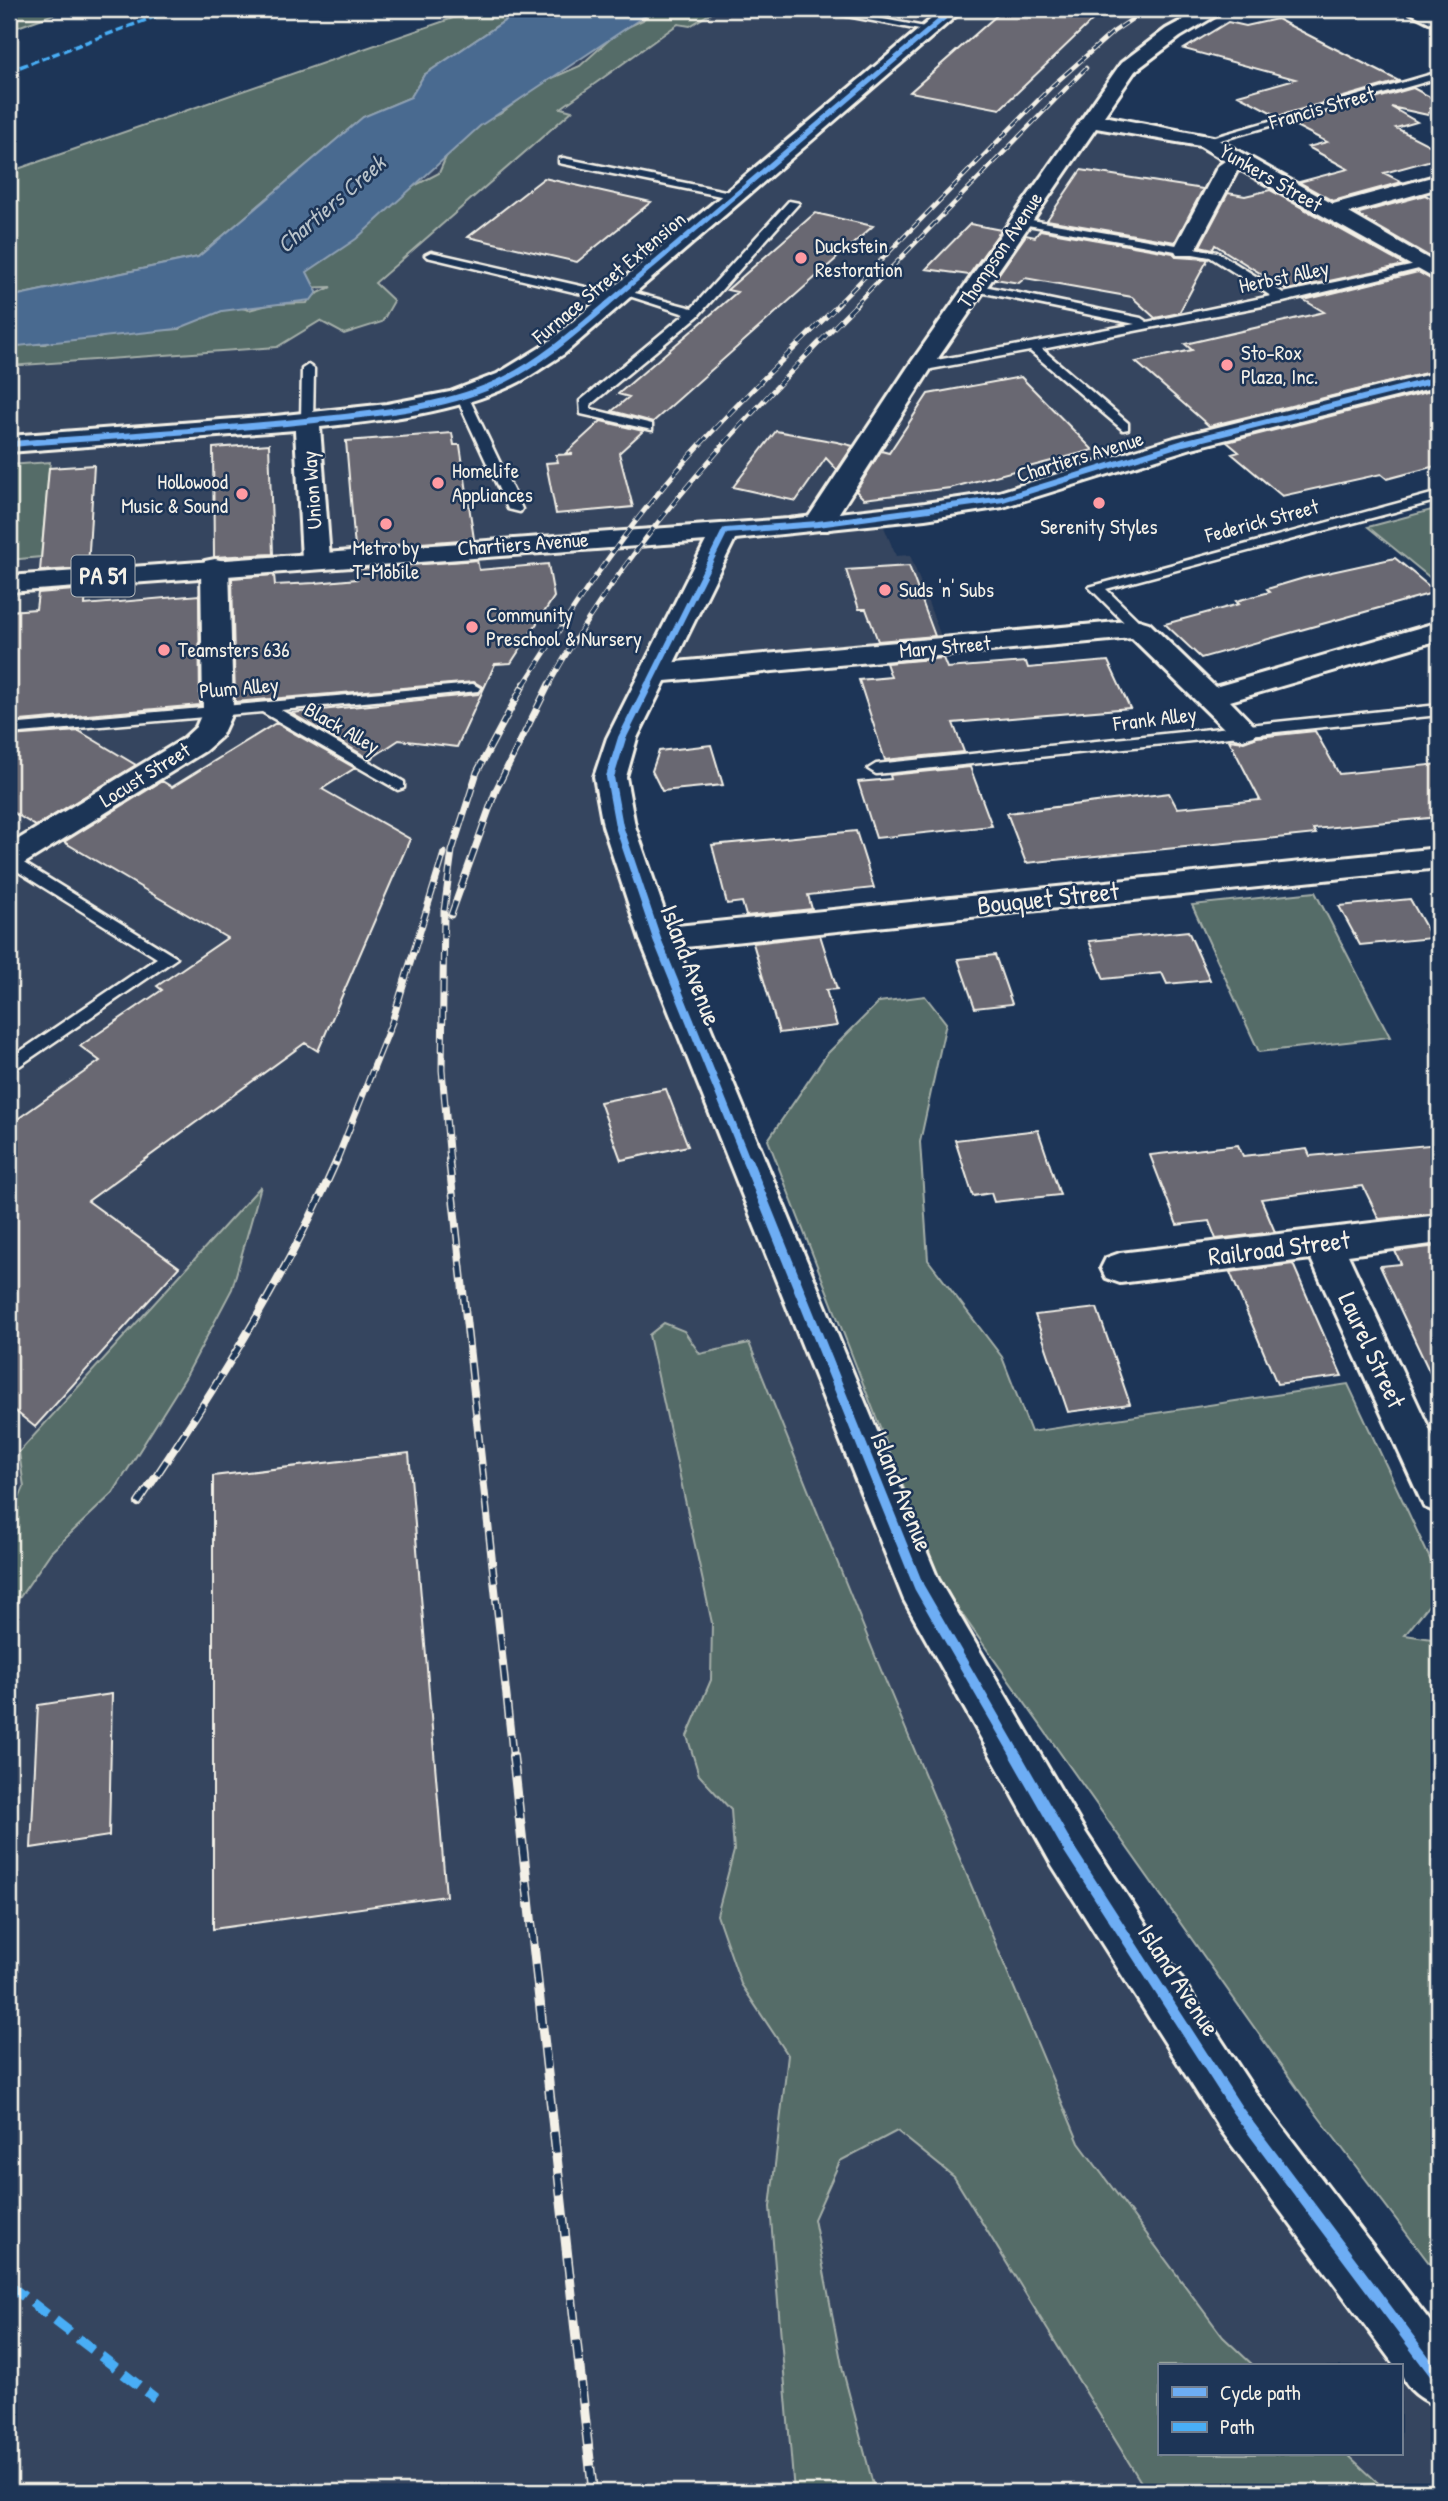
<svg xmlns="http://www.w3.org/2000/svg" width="1448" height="2501" font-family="'Patrick Hand',sans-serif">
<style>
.built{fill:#34445f;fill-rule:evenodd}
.green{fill:#556c68;stroke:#a4aea8;stroke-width:2}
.water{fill:#4a6a90;stroke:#8ea0b3;stroke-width:2}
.building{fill:#696772;stroke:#f4f1e8;stroke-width:2}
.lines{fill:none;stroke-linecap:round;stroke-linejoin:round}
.lane-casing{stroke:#f4f1e8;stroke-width:5}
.street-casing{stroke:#f4f1e8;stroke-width:6}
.primary-casing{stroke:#f4f1e8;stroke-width:6}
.lane{fill:#1d3557;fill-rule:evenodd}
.street{fill:#1d3557;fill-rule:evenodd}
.primary{fill:#1d3557;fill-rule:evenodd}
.rail-far4-casing{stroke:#f4f1e8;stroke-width:4.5}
.rail-far3-casing{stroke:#f4f1e8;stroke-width:5}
.rail-far2-casing{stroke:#f4f1e8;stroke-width:7}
.rail-far1-casing{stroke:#f4f1e8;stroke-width:8}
.rail-casing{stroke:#f4f1e8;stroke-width:10}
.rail-far4{stroke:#1d3557;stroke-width:2.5;stroke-dasharray:9;stroke-linecap:butt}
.rail-far3{stroke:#1d3557;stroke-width:3.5;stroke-dasharray:10;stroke-linecap:butt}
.rail-far2{stroke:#1d3557;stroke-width:4.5;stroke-dasharray:14;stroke-linecap:butt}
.rail-far1{stroke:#1d3557;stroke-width:5;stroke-dasharray:17;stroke-linecap:butt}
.rail{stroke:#1d3557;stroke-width:7;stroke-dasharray:21;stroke-linecap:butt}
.quiet-far1{stroke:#49aef6;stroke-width:3.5;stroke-dasharray:8 3.5;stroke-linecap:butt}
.quiet{stroke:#49aef6;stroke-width:10;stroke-dasharray:19 10;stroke-linecap:butt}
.cycleway-far4-casing{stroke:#1d3557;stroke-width:8}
.cycleway-far3-casing{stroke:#1d3557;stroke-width:9}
.cycleway-far2-casing{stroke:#1d3557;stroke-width:11}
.cycleway-far1-casing{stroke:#1d3557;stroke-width:14}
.cycleway-casing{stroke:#1d3557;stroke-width:16}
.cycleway-far4{stroke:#6dadf4;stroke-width:5}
.cycleway-far3{stroke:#6dadf4;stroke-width:6}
.cycleway-far2{stroke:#6dadf4;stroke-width:8}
.cycleway-far1{stroke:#6dadf4;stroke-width:10}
.cycleway{stroke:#6dadf4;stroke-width:11}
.poi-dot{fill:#ff9aa2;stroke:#1d3557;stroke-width:2.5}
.labels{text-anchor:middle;stroke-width:5;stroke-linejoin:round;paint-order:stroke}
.far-street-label{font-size:21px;fill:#f4f1e8;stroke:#1d3557}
.far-poi-label{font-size:21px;fill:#f4f1e8;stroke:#1d3557;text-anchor:start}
.far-water-label{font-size:23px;font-style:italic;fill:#b8c2c9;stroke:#1d3557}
.shield{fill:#1d3557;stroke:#b4b9bc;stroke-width:2}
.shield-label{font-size:24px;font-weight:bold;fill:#f4f1e8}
.street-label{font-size:26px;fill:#f4f1e8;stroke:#1d3557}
</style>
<rect width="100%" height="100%" fill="#1d3557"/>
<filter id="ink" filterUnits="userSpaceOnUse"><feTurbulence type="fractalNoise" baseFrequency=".0143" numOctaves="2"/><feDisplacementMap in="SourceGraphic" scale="14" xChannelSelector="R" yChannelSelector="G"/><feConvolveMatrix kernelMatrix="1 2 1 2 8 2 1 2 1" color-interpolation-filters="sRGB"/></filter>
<g filter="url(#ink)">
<!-- built -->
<path class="built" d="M614 9H1217L1173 33 1128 67 1090 119 1206 141 1439 274V379L1284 416 1003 499 880 517 896 556 910 555 945 647 654 673 610 777 919 1587 1238 2111 1439 2379V2492H9V327ZM1159 2366H1401V2454H1159Z"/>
<!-- green -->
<path class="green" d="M9 9H68L9 30Z
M479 9H522L424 75 411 97 363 117 198 257 9 297V172Z
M650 9H717L690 26 678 24 561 108 572 111 375 283 394 301 382 322 344 334 320 321 277 347 9 366V343L45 344 60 337 96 334 99 338 118 332 179 329 189 319 234 306 249 310 272 304 307 303 310 297 331 287 298 288 289 285 393 197 439 173 456 134 500 114 543 82 580 66 619 31 643 20Z
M50 462 41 557 9 560V465Z
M1439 508V585L1368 527Z
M1315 892 1390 1037 1259 1052 1192 905Z
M925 996 946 1023 920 1142 928 1260 1002 1357 1031 1432 1348 1384 1439 1578V1592L1405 1635 1439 1640V2276L1302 2095 942 1586 768 1140 827 1054 879 1002Z
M261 1186 232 1289 185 1378 113 1493 51 1552 9 1613V1521L24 1487 19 1452Z
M664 1323 684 1331 700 1354 749 1343 878 1663 1079 2143 1223 2337 1254 2366H1159V2454H1347L1388 2492H1147L954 2177 897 2131 840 2161 814 2219 843 2371 875 2492H794L770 2207 788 2055 741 1984 717 1915 734 1851 731 1810 699 1775 687 1736 711 1680 712 1623 649 1335Z"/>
<!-- water -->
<path class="water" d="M522 9H655L480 126 356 239 307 272 317 292 311 300 222 311 177 329 9 347V297L198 257 363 117 411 97 424 75Z"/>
<!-- building -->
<path class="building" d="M1004 9H1104L1000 109 910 92Z
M1277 19 1369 66 1399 81 1278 116 1238 95 1295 79 1184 49 1228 22 1246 26Z
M1413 88 1434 99 1428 115 1391 107 1417 122 1396 128 1439 150V158L1384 173 1402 182 1333 201 1299 182 1348 169 1308 147 1327 142 1290 123Z
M1081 170 1203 189 1175 242 1047 220Z
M544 178 651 202 577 262 468 237Z
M1270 190 1404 265 1287 290 1215 245 1213 249 1200 246 1228 193 1245 196Z
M1425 195 1439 202V262L1356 214Z
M815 213 873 226 653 422 612 411 629 397 618 394 737 292 727 290Z
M970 224 1001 230 969 275 926 269Z
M1040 230 1173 253 1177 257 1208 259 1179 313 1155 318 1132 297 1025 278 1019 283 995 279 1026 235 1035 237Z
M1418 272 1439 284V370L1209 426 1136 362 1192 350 1185 344 1324 312 1304 300Z
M1021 377 1093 450 950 488 864 499 856 491 881 451 889 453 928 394Z
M1439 389V465L1387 479 1381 474 1282 496 1232 454 1239 452 1227 442Z
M601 421 643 431 619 453 633 507 556 514 546 463 558 462 556 455 573 454 566 453Z
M776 431 837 442 853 446 837 470 826 458 796 501 733 487Z
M452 433 454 445H460L474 539 355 548 346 441Z
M269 444 273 554 214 557 213 448Z
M94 465 88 568 40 571 49 468Z
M1395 558 1436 592 1201 658 1165 624 1239 604 1236 601 1270 592 1267 589 1304 578Z
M477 560 479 570 548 564 554 597 511 663 495 664 457 747 399 740 370 759 291 713 478 694 483 687 474 682 235 702 232 578 274 575 275 585 315 583 357 579V569Z
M909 566 935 636 878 641 866 609H859L846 570Z
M86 589 85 605 199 595 200 705 9 722V611L36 609 38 593Z
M943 658 947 668 1026 662 1028 668 1108 661 1130 708 953 723 964 752 885 760 859 680 891 677 886 663Z
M276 723 355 768 322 789 410 839 318 1051 305 1043 88 1201 179 1267 35 1427 9 1406V1125L100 1061 80 1046 162 990 157 986 227 938 64 842 162 781 172 787Z
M79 731 136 765 36 826 9 810V736Z
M1315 731 1339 774 1439 764V817L1313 829 1316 834 1026 863 1007 813 1169 793 1177 808 1260 800 1229 740 1244 742 1257 737Z
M711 745 723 785 662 791 652 771 659 751Z
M970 767 992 826 876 838 858 782 891 779 890 775Z
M856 831 874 888 808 895 812 909 746 916 742 902 727 904 712 845Z
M1410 899 1432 938 1360 945 1339 906Z
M1188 931 1210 980 1167 984 1162 973 1104 979 1089 941Z
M820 935 837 989 826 990 837 1026 779 1033 753 943Z
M995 955 1012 1004 975 1008 958 959Z
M666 1089 688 1146 621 1160 600 1102Z
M1038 1130 1060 1195 994 1202 991 1193 973 1196 955 1140Z
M1439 1144V1213L1379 1219 1363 1186 1261 1199 1275 1232 1216 1239 1209 1221 1177 1225 1150 1155 1238 1145 1243 1156 1307 1149 1310 1156Z
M1439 1246V1392L1380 1266 1401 1264 1395 1251Z
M1293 1264 1316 1317 1342 1376 1277 1384 1230 1272Z
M1097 1308 1130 1404 1068 1412 1035 1315Z
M409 1453 446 1896 213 1929V1476Z
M112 1694 109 1836 31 1848 38 1705Z"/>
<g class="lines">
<!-- lane casing -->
<g class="lane-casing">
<path id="lane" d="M811 9H831L935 29 930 32Z
M1439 72V78L1210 143 1201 141Z
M563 158 735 193 741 196 735 199 559 163V159Z
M789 201 799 203 698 316 590 405 591 409 652 424V430L581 414 580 401 685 314 620 293V289L692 308Z
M1020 218 1217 252 1283 293 1425 263 1431 266 1283 302 1042 349 1128 423V429L1123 430 1030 351 920 371 914 367 920 363 1135 324 970 290 968 288 974 284 1141 318 1147 322 1271 296 1210 257 1016 223V219Z
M431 252 616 294 622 298 616 302 427 257 425 255Z
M308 365 314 369 313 421 307 425 301 421 302 369Z
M458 393 468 396 522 509 520 512 508 509 456 396Z
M1439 492V500L1106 589 1144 626V632H1134L1089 587Z
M473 684 480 688 478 691 281 710 404 782V788L398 790 262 712 9 734V725Z
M1439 705V715L876 774 868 769 876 764Z
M9 854 177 958 9 1073V1059L157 958 9 866Z"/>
</g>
<!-- street casing -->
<g class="street-casing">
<path id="street" d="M943 9H964L564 354C547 364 531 377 513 385 453 413 386 420 320 427L330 559 326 565H306L302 559 295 430 9 452V436L275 416 387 404 450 392 497 374 546 344Z
M1203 9H1227L1180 37 1135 71 1104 116 1213 137 1333 204 1439 175V188L1349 213 1439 265V281L1241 170 1237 171 1193 254H1177L1174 249 1218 166 1225 161 1200 146 1096 128 932 367 828 530H808L804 524 908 367 1121 63 1166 29Z
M1403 9H1428L1439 14V27Z
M215 559 225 561 229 567 233 711 221 737 205 751 20 866 9 869V845L183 739 196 727 203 711 201 567 205 561Z
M1139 620 1149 623 1215 687 1439 622V640L1230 701 1258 730 1254 736 1243 739 1232 736 1132 638 654 682 644 679 639 673 644 667 654 664Z
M1439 848V868L657 950 645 947 640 939 645 931 657 928Z
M1439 1215V1243L1348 1255 1439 1450V1513L1424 1507 1311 1259 1120 1283 1106 1278 1101 1268 1106 1258 1120 1253Z"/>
</g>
<!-- primary casing -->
<g class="primary-casing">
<path id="primary" d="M1439 372V386L1192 448 1003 507 925 519 735 539 637 738 626 777 635 826 674 939 938 1579 1086 1833 1256 2093 1439 2333V2407C1422 2400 1401 2387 1401 2366H1395L1220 2129 1052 1865 904 1600 640 939 603 826 594 777 607 738 706 541 9 592V576L788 519 925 503 999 492 1174 438Z"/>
</g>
<!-- lane -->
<use href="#lane" class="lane"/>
<!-- street -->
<use href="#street" class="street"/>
<!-- primary -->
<use href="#primary" class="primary"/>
<!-- rail-far4 casing -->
<g class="rail-far4-casing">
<path id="rail-far4" d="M837 305 1052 86 1113 32 1147 9
M855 305 1086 68"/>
</g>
<!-- rail-far3 casing -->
<g class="rail-far3-casing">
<path id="rail-far3" d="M523 686C564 623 604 560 651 502 707 431 775 368 839 304
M548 686C628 541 742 420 857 304"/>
</g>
<!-- rail-far2 casing -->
<g class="rail-far2-casing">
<path id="rail-far2" d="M451 915 496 790 549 684
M336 1162 392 1022 444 853
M450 1162 442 1070 444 911 452 851 477 772 524 684"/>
</g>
<!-- rail-far1 casing -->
<g class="rail-far1-casing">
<path id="rail-far1" d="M449 1160 513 1757
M138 1503C212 1394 284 1281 337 1160"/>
</g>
<!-- rail casing -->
<g class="rail-casing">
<path id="rail" d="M513 1756 593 2492"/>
</g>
<!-- rail-far4 -->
<use href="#rail-far4" class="rail-far4"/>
<!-- rail-far3 -->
<use href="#rail-far3" class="rail-far3"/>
<!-- rail-far2 -->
<use href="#rail-far2" class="rail-far2"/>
<!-- rail-far1 -->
<use href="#rail-far1" class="rail-far1"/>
<!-- rail -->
<use href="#rail" class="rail"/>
<!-- quiet-far1 -->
<path class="quiet-far1" d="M9 71 176 9"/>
<!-- quiet -->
<path class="quiet" d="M9 2285 155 2398"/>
<!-- cycleway-far4 casing -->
<g class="cycleway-far4-casing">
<path id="cycleway-far4" d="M606 305 954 9"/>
</g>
<!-- cycleway-far3 casing -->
<g class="cycleway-far3-casing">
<path id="cycleway-far3" d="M9 444C111 436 214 431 315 420 379 413 448 408 506 379 544 360 576 331 608 304
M648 686 725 531 818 524 1003 499 1183 443 1439 379"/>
</g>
<!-- cycleway-far2 casing -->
<g class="cycleway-far2-casing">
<path id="cycleway-far2" d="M649 684 622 738 610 777 619 826 657 939 747 1162"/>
</g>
<!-- cycleway-far1 casing -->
<g class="cycleway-far1-casing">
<path id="cycleway-far1" d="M747 1160 919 1587 1017 1757"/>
</g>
<!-- cycleway casing -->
<g class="cycleway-casing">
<path id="cycleway" d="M1016 1756 1069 1849 1238 2111 1439 2379"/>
</g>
<!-- cycleway-far4 -->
<use href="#cycleway-far4" class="cycleway-far4"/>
<!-- cycleway-far3 -->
<use href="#cycleway-far3" class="cycleway-far3"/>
<!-- cycleway-far2 -->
<use href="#cycleway-far2" class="cycleway-far2"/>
<!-- cycleway-far1 -->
<use href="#cycleway-far1" class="cycleway-far1"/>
<!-- cycleway -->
<use href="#cycleway" class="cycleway"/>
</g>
</g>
<!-- markers -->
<g class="poi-dot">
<circle cx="801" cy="258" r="7"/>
<circle cx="1227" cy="365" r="7"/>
<circle cx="438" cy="483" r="7"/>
<circle cx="242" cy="494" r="7"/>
<circle cx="1099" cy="503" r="7"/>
<circle cx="386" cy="524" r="7"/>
<circle cx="885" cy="590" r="7"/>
<circle cx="472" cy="627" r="7"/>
<circle cx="164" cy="650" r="7"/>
</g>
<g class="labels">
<!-- far-street labels -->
<g class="far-street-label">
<text transform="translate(1322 108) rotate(-16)" y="7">Francis Street</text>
<text transform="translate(1271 178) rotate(30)" y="7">Yunkers Street</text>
<text transform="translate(1000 250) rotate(-56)" y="7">Thompson Avenue</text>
<text transform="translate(1284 277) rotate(-12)" y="7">Herbst Alley</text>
<text transform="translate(609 278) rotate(-40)" y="7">Furnace Street Extension</text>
<text transform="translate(1080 457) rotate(-17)" y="7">Chartiers Avenue</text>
<text transform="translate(312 490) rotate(-94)" y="7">Union Way</text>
<text transform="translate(1262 521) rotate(-15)" y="7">Federick Street</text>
<text transform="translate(523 544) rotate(-4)" y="7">Chartiers Avenue</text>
<text transform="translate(945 647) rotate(-5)" y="7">Mary Street</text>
<text transform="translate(239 688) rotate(-5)" y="7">Plum Alley</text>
<text transform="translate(1155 719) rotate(-7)" y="7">Frank Alley</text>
<text transform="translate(342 728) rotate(30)" y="7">Black Alley</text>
<text transform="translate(145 775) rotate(-32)" y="7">Locust Street</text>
</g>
<!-- far-poi labels -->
<g class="far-poi-label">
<text x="815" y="253">Duckstein<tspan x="815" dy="24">Restoration</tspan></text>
<text x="1241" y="360">Sto-Rox<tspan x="1241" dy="24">Plaza, Inc.</tspan></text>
<text x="452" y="478">Homelife<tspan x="452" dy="24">Appliances</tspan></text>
<text x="228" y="489" text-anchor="end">Hollowood<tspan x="228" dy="24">Music &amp; Sound</tspan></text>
<text x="1099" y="534" text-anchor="middle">Serenity Styles</text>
<text x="386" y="555" text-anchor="middle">Metro by<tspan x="386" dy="24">T-Mobile</tspan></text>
<text x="899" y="597">Suds 'n' Subs</text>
<text x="486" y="622">Community<tspan x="486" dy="24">Preschool &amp; Nursery</tspan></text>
<text x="178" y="657">Teamsters 636</text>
</g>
<!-- far-water labels -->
<g class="far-water-label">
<text transform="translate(331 204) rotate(-41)" y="8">Chartiers Creek</text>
</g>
<!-- shield labels -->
<rect class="shield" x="71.5" y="555.5" width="63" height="41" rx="5"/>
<g class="shield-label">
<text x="103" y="584">PA 51</text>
</g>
<!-- street labels -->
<g class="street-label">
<text transform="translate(1048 898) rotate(-6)" y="9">Bouquet Street</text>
<text transform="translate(691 965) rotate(69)" y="9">Island Avenue</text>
<text transform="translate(1279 1248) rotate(-7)" y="9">Railroad Street</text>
<text transform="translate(1372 1350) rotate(65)" y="9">Laurel Street</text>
<text transform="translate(902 1491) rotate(68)" y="9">Island Avenue</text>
<text transform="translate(1179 1980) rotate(57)" y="9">Island Avenue</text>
</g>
</g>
<!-- margin -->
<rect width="1448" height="2501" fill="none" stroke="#1d3557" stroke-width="35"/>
<rect x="18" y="18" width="1413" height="2466" fill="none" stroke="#f4f1e8" stroke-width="2.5" filter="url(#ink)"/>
<!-- legend -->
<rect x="1158" y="2364" width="245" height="91" fill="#1d3557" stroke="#738091" stroke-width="2"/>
<rect x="1172" y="2387" width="35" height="10" fill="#6dadf4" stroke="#738091" stroke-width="2"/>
<text x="1220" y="2400" font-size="21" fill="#f4f1e8">Cycle path</text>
<rect x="1172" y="2422" width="35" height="10" fill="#49aef6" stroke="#738091" stroke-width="2"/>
<text x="1220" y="2434" font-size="21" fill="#f4f1e8">Path</text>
</svg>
